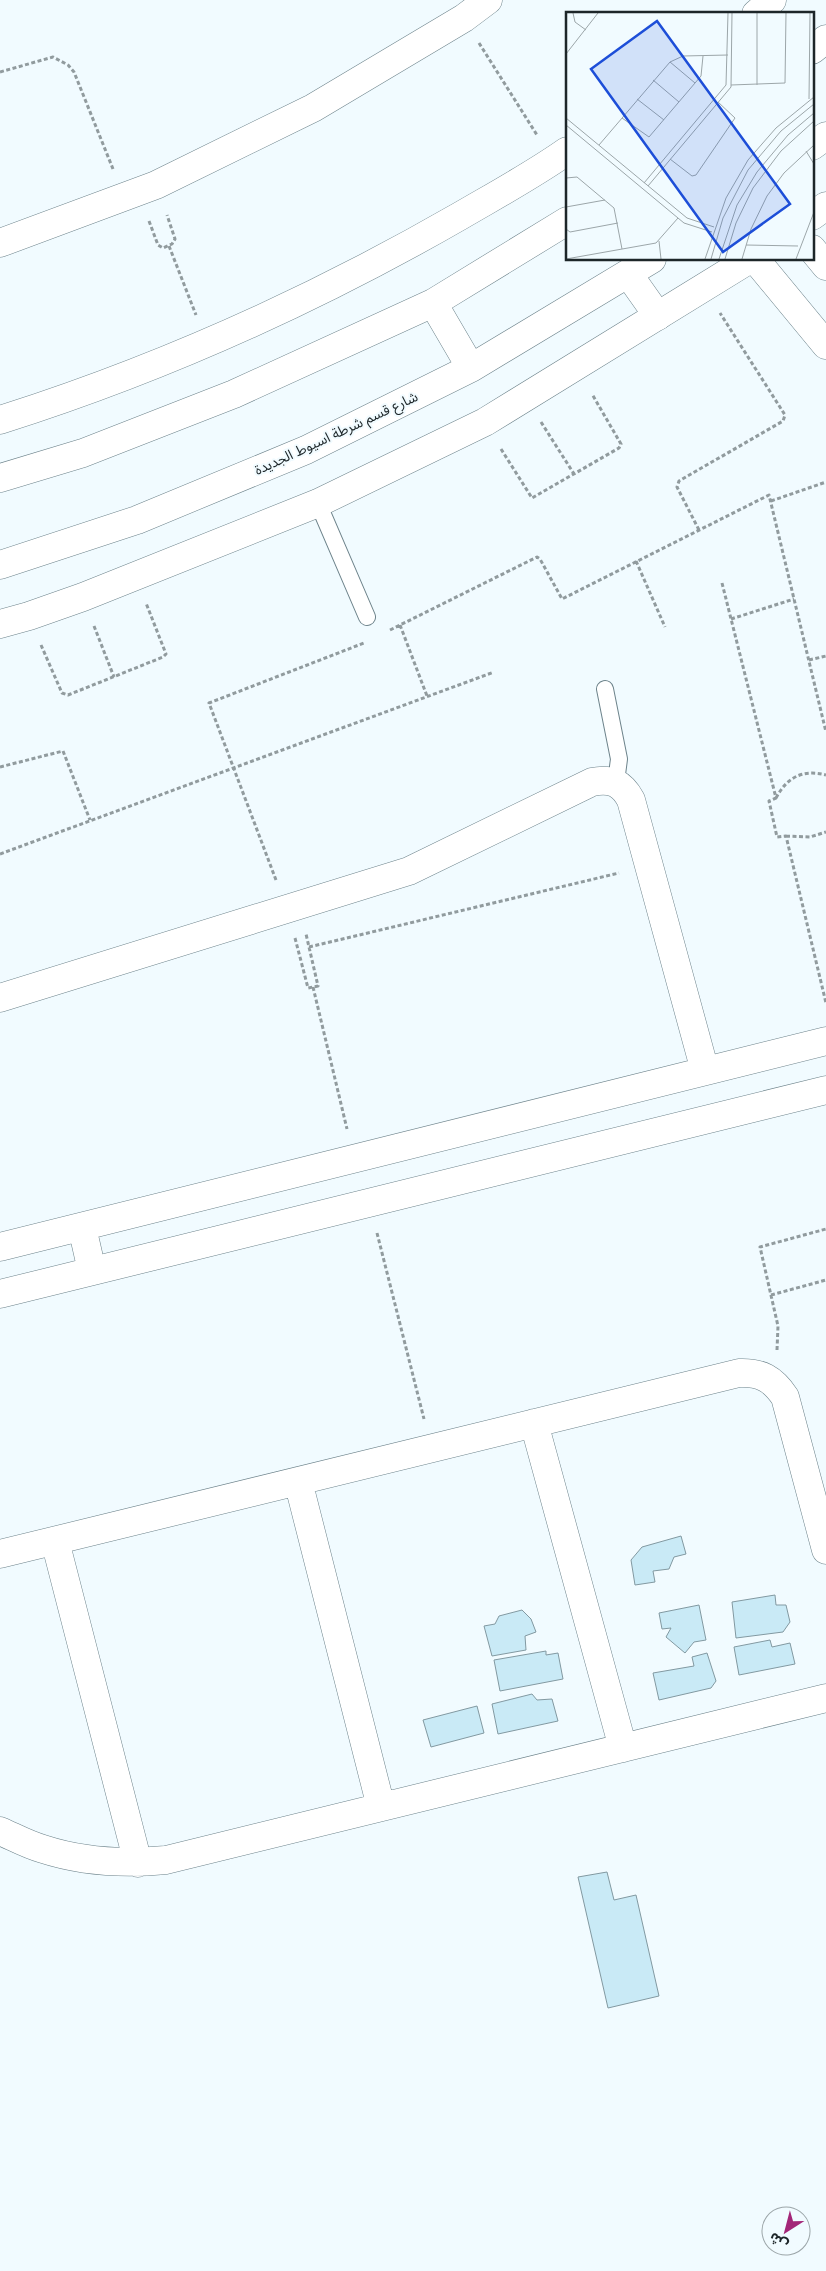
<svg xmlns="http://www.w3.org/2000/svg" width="826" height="2271" font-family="'Fira Sans','Noto Sans Arabic',sans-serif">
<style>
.building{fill:#c9eaf6;stroke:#8299a1}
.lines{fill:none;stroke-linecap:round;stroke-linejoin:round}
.service-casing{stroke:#6d838b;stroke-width:18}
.minor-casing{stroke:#6d838b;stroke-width:29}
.tertiary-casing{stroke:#6d838b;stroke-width:29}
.secondary-casing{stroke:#6d838b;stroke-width:29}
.path{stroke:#919b9e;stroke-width:3;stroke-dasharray:4 2.5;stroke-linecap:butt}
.service{stroke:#fff;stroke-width:16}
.minor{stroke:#fff;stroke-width:28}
.tertiary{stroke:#fff;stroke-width:28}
.secondary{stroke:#fff;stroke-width:28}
.labels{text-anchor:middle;stroke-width:4;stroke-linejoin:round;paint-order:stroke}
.street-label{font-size:14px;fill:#1d2629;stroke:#f1fbff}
.inset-road{fill:none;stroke:#9ca6a9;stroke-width:1}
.view{fill:#1d4ed8;fill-opacity:0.15;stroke:#1d4ed8;stroke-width:2.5}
.inset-edge{fill:none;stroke:#1d2629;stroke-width:2.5}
</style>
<rect width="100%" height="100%" fill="#f1fbff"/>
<!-- building -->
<path class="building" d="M681 1536 686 1554 674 1557 669 1569 653 1571 655 1582 635 1585 631 1560 642 1547Z
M775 1595 776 1605H786L790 1622 783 1632 736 1638 732 1602Z
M699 1605 706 1640 694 1642 685 1653 666 1637 671 1628 662 1629 659 1613Z
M522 1610 531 1619 536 1632 525 1636 526 1650 492 1656 484 1626 495 1624 499 1616Z
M770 1640 772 1647 790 1643 795 1664 739 1675 734 1647Z
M546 1651V1655L558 1653 563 1679 500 1691 494 1660Z
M707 1653 716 1681 711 1688 659 1700 653 1673 694 1666 692 1657Z
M532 1694 537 1700 552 1699 558 1721 498 1734 492 1704Z
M477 1706 484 1733 431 1747 423 1720Z
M607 1872 614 1900 636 1895 659 1996 608 2008 578 1877Z"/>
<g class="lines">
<!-- service casing -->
<g class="service-casing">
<path id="service" d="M318 503 367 617
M605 689 619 759 616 782"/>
</g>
<!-- minor casing -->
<g class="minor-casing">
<path id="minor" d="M756 14 772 0
M812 216 826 206
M0 243 156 185 313 108 464 18 488 0
M0 420C161 369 314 300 460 216 496 195 533 175 567 151
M0 624 29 616 83 597 318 503 485 422 750 259
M0 998 409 871 592 782C611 778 622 783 631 800L705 1071
M82 1227 92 1271
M0 1247 826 1041
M0 1294 826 1090
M534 1423 623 1748
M298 1481 381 1807
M55 1541 138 1863
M0 1554 739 1373C761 1372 773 1379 785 1397L826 1550
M0 1831C14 1837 28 1845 43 1849 83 1862 125 1864 166 1860L826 1698"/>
</g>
<!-- tertiary casing -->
<g class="tertiary-casing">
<path id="tertiary" d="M812 249 826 266
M755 259 826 345"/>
</g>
<!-- secondary casing -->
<g class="secondary-casing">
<path id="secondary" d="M812 50 826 39
M812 146 826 136
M629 275 658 316
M433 303 471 368
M0 478 83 453 234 394 433 303 567 221
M0 565 137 520 306 450 471 368 652 259"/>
</g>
<!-- path -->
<path class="path" d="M479 43 537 135
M0 72 53 57 68 65 74 72 113 169
M149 221 158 245 163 248 172 244 175 239 167 215
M169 246 196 315
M541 422 574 474
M501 449 532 498 619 448 621 444 592 394
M771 501 826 482
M699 530 677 487 679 481 783 421 785 415 720 313
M636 561 665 627
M722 583 776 798 769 801 777 837 786 836 826 1003
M731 619 794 599
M400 625 427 696
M94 626 114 677
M390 630 537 557 540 559 562 599 769 495 826 732
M41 645 62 693 68 695 163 657 166 654 146 603
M809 660 826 656
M0 767 63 751 90 820
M776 798C787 777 803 769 826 775
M786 836 810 837 826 832
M0 854 494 672
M276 880 209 703 364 643
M295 938 308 988 318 986 306 934
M309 947 619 873
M313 987 347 1129
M377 1233 424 1419
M771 1295 826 1280
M777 1350 778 1326 760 1247 826 1229"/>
<!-- service -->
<use href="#service" class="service"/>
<!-- minor -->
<use href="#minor" class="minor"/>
<!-- tertiary -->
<use href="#tertiary" class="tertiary"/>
<!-- secondary -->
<use href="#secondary" class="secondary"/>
</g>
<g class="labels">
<!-- street labels -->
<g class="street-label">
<text transform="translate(336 433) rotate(-25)" y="5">شارع قسم شرطة اسيوط الجديدة</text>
</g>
</g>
<!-- overview -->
<g transform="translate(566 12)">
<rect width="248" height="248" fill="#f1fbff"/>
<path class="inset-road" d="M7 1 9 10 20 18M191 1V73M0 42 32 1M104 50 129 71M87 68 113 90M165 73 219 71 220 1M71 87 98 108M243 87 244 1M0 106 121 206 148 215M56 106 83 125 135 64 137 44M0 113 118 211 146 220M33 133 104 50 117 44 162 43M240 139 248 152M104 147 126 164 130 163 169 106 152 90M0 166 11 165 48 196 56 237M78 171 160 73 162 1M82 174 165 75 166 1M0 195 39 188M0 217 4 220 52 211M93 229 95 247M180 233 232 234M0 247 90 231 112 206M139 247 160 186 182 148 210 116 248 85M145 247 157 206 182 158 215 119 248 92M153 247 171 193 191 160 222 123 248 101M159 247 170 211 187 176 215 139 248 109M176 247 185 217 201 184 218 161 248 133M230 247 248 200"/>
<path class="view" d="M91 9 224 192 157 240 25 57Z"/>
<rect width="248" height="248" class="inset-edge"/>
</g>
<!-- north arrow -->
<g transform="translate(786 2231) rotate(216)"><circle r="24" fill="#f1fbff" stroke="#9ca6a9"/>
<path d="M0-4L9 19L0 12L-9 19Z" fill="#a32678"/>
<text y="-8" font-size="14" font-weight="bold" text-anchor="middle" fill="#1d2629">ش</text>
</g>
</svg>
